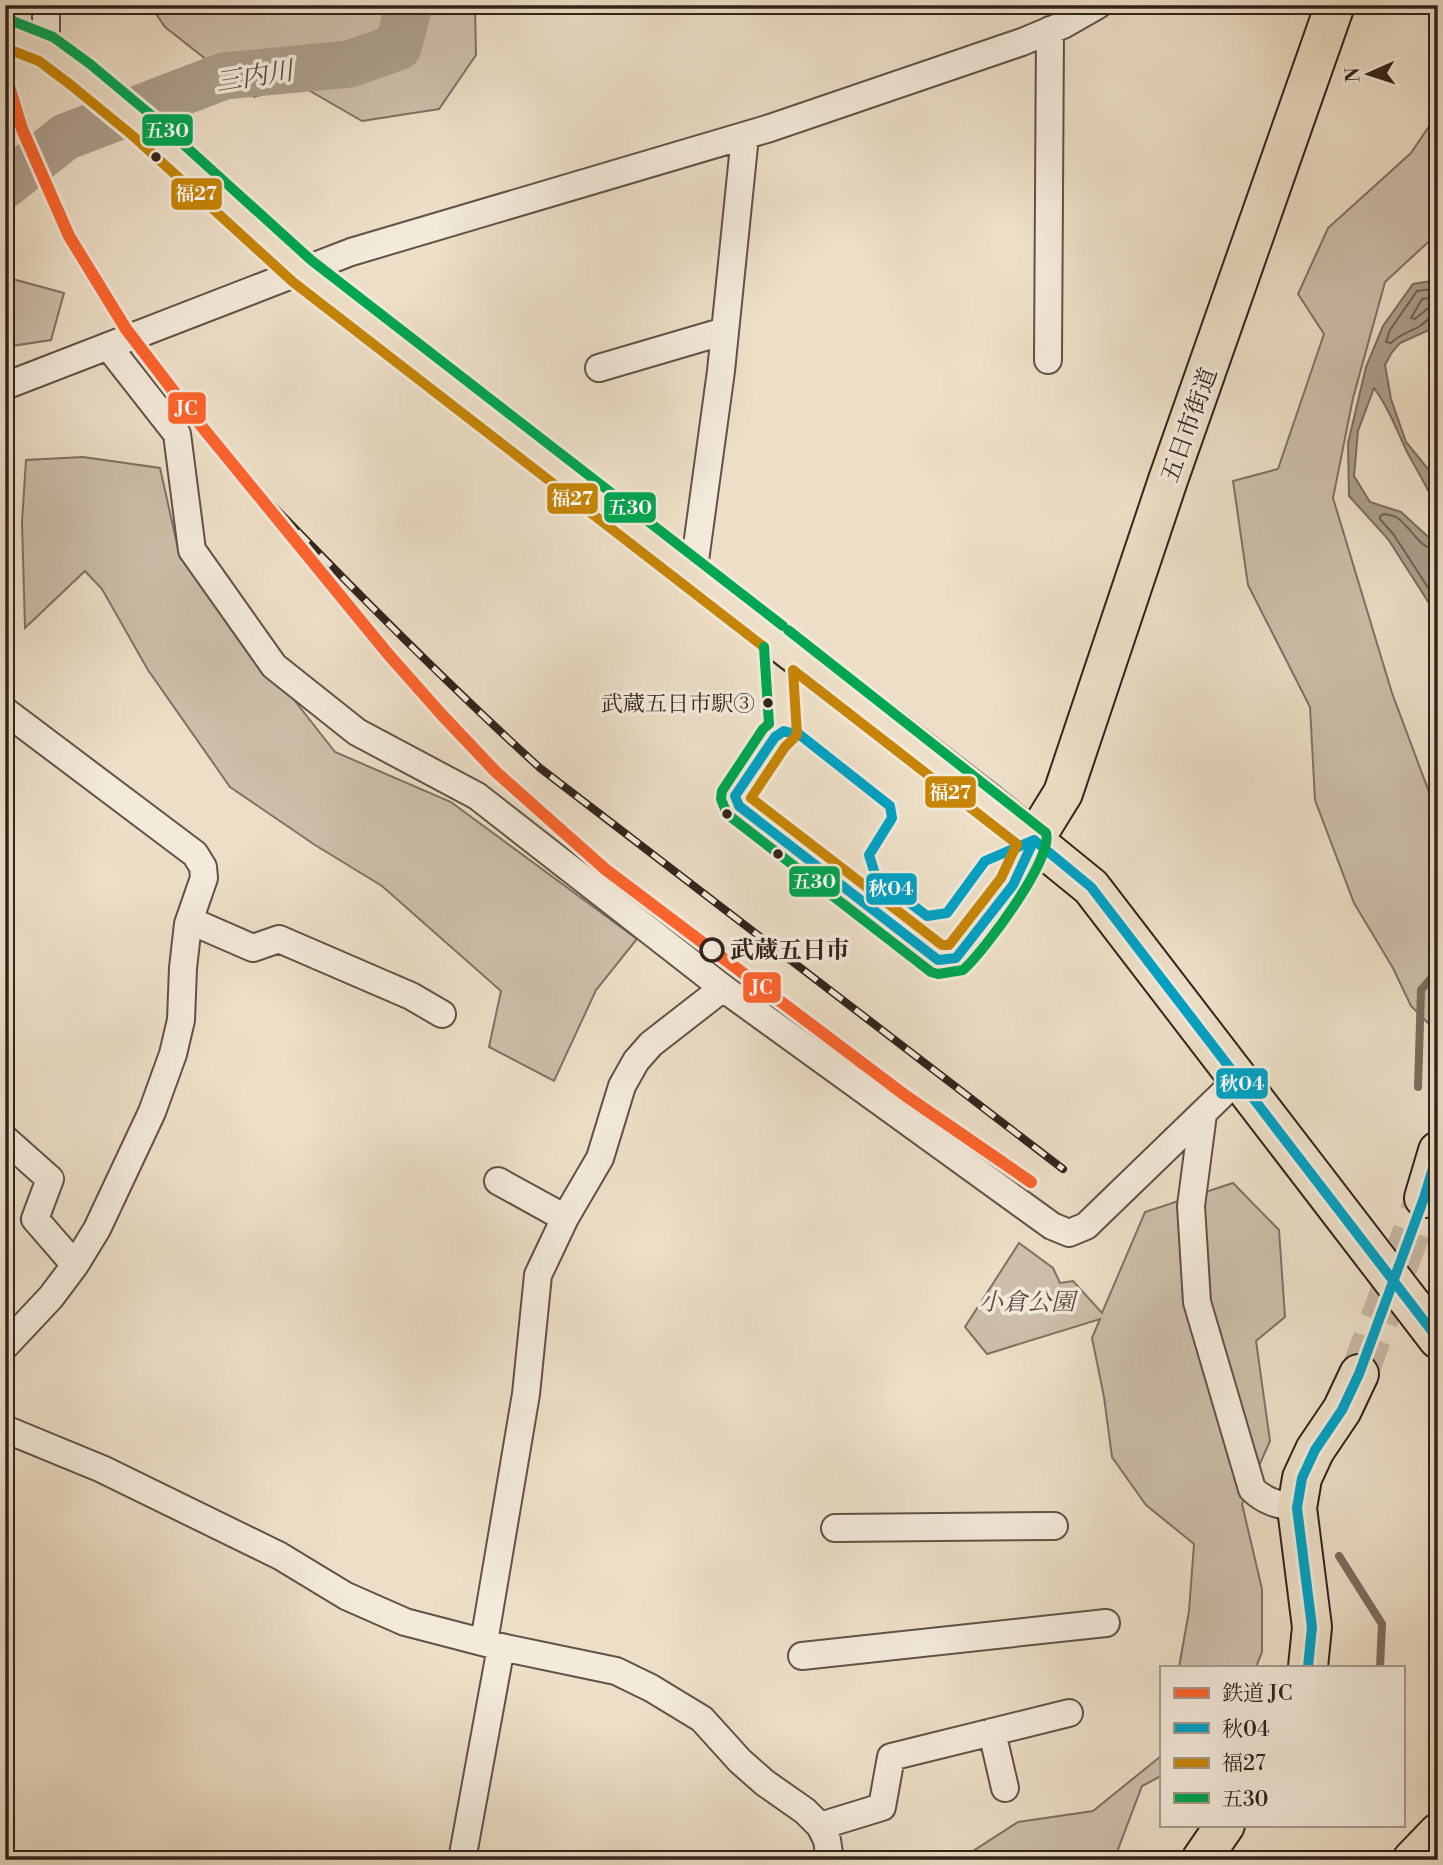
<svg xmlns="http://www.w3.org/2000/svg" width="1443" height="1865" font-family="'Libre Bodoni','Noto Serif JP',serif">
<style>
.green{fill:#cdbfaa;stroke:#807164;stroke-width:2}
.water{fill:#ad9f8d;stroke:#7c6d60;stroke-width:2}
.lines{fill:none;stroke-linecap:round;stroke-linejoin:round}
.shore{stroke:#706155;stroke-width:2}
.stream{stroke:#7c6d60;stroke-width:8}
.river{stroke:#ad9f8d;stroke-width:47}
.primary-tunnel{stroke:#c8b9a5;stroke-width:38;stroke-dasharray:38 19;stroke-linecap:butt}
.minor-casing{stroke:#615248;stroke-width:30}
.primary-casing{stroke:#32231d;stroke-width:42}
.minor{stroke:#f3eadb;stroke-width:26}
.primary{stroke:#eddfc7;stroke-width:38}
.rail-casing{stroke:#32231d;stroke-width:8}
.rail{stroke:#f3eadb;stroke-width:5;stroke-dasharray:16;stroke-linecap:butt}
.bus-1-casing{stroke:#f3eadb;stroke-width:16}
.bus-2-casing{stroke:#f3eadb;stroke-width:16}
.bus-3-casing{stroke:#f3eadb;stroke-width:16}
.bus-1{stroke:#02a2c5;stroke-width:10}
.bus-2{stroke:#c68507;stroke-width:10}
.bus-3{stroke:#00a651;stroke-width:10}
.rail-1-casing{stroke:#f3eadb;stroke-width:18}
.rail-1{stroke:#fe642e;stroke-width:12}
.bus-dot{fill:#32231d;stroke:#f3eadb;stroke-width:2.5}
.stop-dot{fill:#f3eadb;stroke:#32231d;stroke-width:3.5}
.labels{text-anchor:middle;stroke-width:7;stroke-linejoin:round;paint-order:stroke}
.bus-label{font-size:22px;fill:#32231d;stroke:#f3eadb;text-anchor:end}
.street-label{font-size:24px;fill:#32231d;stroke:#f3eadb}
.stop-label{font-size:24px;font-weight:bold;fill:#32231d;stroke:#f3eadb;text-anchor:start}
.park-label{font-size:24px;font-style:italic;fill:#594a40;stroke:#f3eadb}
.water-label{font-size:26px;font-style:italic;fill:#5d4e44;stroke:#f3eadb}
.line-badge{stroke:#f3eadb;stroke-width:2.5}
.badge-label{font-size:19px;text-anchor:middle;font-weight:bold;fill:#fff}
</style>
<rect width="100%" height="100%" fill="#eddfc7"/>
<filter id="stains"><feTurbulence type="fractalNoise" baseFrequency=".00286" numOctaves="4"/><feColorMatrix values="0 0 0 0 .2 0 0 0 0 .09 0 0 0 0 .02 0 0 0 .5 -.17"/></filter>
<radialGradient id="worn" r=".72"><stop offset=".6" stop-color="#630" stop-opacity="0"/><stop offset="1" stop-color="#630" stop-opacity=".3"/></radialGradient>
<!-- green -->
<path class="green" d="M150 5H475L476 55 439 109 362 121 298 84 254 97 165 27Z
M1438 113V233L1385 282 1353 398 1333 498 1392 693 1438 816V1033L1411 1006 1393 968 1354 903 1315 800 1310 707 1248 585 1233 481 1278 469 1324 334 1298 294 1328 228 1411 153Z
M5 277 64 293 51 340 5 347Z
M83 457 160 468 179 553 335 752 451 802 637 939 596 990 554 1081 489 1047 501 991 382 886 315 845 230 787 148 670 102 589 85 571 25 628 22 522 26 460Z
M1233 1183 1279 1230 1285 1317 1256 1341 1270 1441 1242 1504 1262 1589V1652L1256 1667H1179L1189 1611 1194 1544 1146 1505 1112 1457 1104 1397 1092 1338 1100 1319 987 1354 965 1327 1019 1243 1053 1268 1060 1283 1073 1281 1102 1313 1145 1212Z
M1161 1756V1776L1142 1786 1114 1860H959L1018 1822 1093 1811Z"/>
<!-- water -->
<path class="water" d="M1438 280V317L1429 330 1400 343 1392 352 1385 365 1391 399 1406 442 1438 481V511C1429 490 1418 472 1407 452 1397 430 1388 407 1374 388L1358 431 1354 476 1370 502 1401 512 1438 546V617L1388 539 1349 496 1348 443 1366 367 1383 326 1413 284Z"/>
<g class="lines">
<!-- shore -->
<path class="shore" d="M1438 288 1417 291 1390 330 1386 342 1391 343C1404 330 1418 332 1431 316L1438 315
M1438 297 1422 299 1411 318 1415 319 1427 309 1438 306
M1438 551C1418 548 1411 526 1396 517 1392 515 1388 515 1384 514L1380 516V519L1394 535 1438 603"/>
<!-- stream -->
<path class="stream" d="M1418 1087 1421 990 1438 970
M1339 1556 1382 1624 1380 1667"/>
<!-- river -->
<path class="river" d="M5 185 65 137 224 76 349 64 398 47 408 9 405 5"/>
<!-- primary-tunnel -->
<path class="primary-tunnel" d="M1359 1374 1424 1198"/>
<!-- minor casing -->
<g class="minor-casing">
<path id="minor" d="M46 49V5
M108 346 177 434 192 550 274 666 357 732 477 796 723 988 1052 1226 1069 1233 1086 1226 1237 1080
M1048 360 1050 30
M599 368 725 331
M5 386 351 252 770 128 1022 42 1063 25 1098 5
M693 575 721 371 745 136
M5 711 195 854 203 867 204 878 188 924 183 968 181 1020 173 1054 152 1112 97 1229 75 1265 51 1297 5 1346
M188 924 200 925 253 948 279 939 411 996 442 1014
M1203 1114 1191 1206 1197 1302 1252 1489C1265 1502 1279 1505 1297 1508
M5 1139 50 1179 35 1219 75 1265
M498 1181 565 1218
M5 1429 102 1469 280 1556 346 1596 405 1622 501 1647 616 1671 651 1688 702 1719 740 1761 765 1783 805 1811 820 1826 827 1840 830 1860
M835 1528 1054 1526
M484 1642 526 1394 538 1275 565 1218 600 1158 622 1086 636 1061 651 1044 723 988
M802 1656 1106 1623
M992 1732 1005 1788
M820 1826 882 1807 891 1757 1069 1713
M462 1860 501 1647"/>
</g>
<!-- primary casing -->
<g class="primary-casing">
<path id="primary" d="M5 33 46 49 81 75 142 125 302 271 984 800 1091 887 1438 1339
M1034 840 1063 793 1168 480 1335 5
M1424 1198 1438 1151
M1308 1667 1312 1627 1297 1508 1302 1478 1315 1450 1342 1410 1359 1374
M1201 1860 1225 1825
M1412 1860 1438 1833"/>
</g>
<!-- minor -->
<use href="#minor" class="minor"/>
<!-- primary -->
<use href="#primary" class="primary"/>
<!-- rail casing -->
<g class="rail-casing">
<path id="rail" d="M231 462C331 567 433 671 540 768L1063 1169"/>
</g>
<!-- rail -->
<use href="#rail" class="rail"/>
<!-- bus-1 casing -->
<g class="bus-1-casing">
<path id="bus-1" d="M784 731 800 735 890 806 892 818 869 855 876 877 927 916 947 913 985 861 1034 840 1013 885 956 958 938 960 739 806 735 796 775 737Z
M1034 840 1091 887 1438 1339
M1308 1667 1312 1627 1297 1508 1302 1478 1315 1450 1342 1410 1359 1374 1424 1198 1438 1152"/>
</g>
<!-- bus-2 casing -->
<g class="bus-2-casing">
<path id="bus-2" d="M5 48 39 61 72 86 133 136 293 282 764 647
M793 670 1017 844 1001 878 949 945H942L751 798 785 747 797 735Z"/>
</g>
<!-- bus-3 casing -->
<g class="bus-3-casing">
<path id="bus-3" d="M10 20 53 37 90 64 151 115 311 260 783 626
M764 647 769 724 763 729 722 791 721 799 727 814 931 972 938 974 963 970C983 953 1054 858 1046 833L788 630"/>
</g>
<!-- bus-1 -->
<use href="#bus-1" class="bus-1"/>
<!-- bus-2 -->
<use href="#bus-2" class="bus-2"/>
<!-- bus-3 -->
<use href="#bus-3" class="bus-3"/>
<!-- rail-1 casing -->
<g class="rail-1-casing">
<path id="rail-1" d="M5 73 22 129 69 236 126 329 185 406 388 654 442 715 496 772 605 869 906 1096 1031 1182"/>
</g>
<!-- rail-1 -->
<use href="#rail-1" class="rail-1"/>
</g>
<!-- markers -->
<g class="bus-dot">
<circle cx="156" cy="157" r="6"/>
<circle cx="768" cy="703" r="6"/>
<circle cx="727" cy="814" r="6"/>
<circle cx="778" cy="854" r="6"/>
</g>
<circle class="stop-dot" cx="712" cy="950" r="11"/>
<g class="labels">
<!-- bus labels -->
<g class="bus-label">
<text x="755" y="711">武蔵五日市駅③</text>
</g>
<!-- street labels -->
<g class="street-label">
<text transform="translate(1189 425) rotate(-70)" y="8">五日市街道</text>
</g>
<!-- stop labels -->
<g class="stop-label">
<text x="730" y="958">武蔵五日市</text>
</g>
<!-- park labels -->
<g class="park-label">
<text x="1027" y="1310">小倉公園</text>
</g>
<!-- water labels -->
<g class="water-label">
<text transform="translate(254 76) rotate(-9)" y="9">三内川</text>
</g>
</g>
<g class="line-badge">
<rect x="141" y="113" width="53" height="34" rx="7" fill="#00a651"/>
<rect x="170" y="177" width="53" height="34" rx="7" fill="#c68507"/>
<rect x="167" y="391" width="40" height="34" rx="7" fill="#fe642e"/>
<rect x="546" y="482" width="53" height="33" rx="7" fill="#c68507"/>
<rect x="603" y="491" width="54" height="33" rx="7" fill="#00a651"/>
<rect x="924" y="775" width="53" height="34" rx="7" fill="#c68507"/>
<rect x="788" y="865" width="53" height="33" rx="7" fill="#00a651"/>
<rect x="865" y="872" width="53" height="34" rx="7" fill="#02a2c5"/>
<rect x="742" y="971" width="40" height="33" rx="7" fill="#fe642e"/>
<rect x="1215" y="1067" width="54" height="33" rx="7" fill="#02a2c5"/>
</g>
<g class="badge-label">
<text x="167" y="137">五30</text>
<text x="196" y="200">福27</text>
<text x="187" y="415">JC</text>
<text x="572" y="505">福27</text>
<text x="630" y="514">五30</text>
<text x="950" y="799">福27</text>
<text x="814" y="888">五30</text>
<text x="891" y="895">秋04</text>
<text x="762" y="994">JC</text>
<text x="1242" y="1090">秋04</text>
</g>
<!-- margin -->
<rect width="1443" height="1865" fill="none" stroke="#eddfc7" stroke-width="28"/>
<rect x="7" y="7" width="1429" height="1851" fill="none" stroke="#32231d" stroke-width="3.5"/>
<rect x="14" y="14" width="1415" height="1837" fill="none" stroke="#32231d" stroke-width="2"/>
<!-- legend -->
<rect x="1160" y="1666" width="245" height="161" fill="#f3eadb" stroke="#a69a8f" stroke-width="2"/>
<rect x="1174" y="1688" width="35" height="10" fill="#fe642e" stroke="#a69a8f" stroke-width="2"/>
<text x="1222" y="1700" font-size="21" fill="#32231d">鉄道 JC</text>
<rect x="1174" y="1723" width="35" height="10" fill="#02a2c5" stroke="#a69a8f" stroke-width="2"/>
<text x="1222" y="1736" font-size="21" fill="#32231d">秋04</text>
<rect x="1174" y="1758" width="35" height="10" fill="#c68507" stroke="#a69a8f" stroke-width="2"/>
<text x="1222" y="1770" font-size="21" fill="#32231d">福27</text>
<rect x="1174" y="1793" width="35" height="10" fill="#00a651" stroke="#a69a8f" stroke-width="2"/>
<text x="1222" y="1806" font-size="21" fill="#32231d">五30</text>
<!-- north arrow -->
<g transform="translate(1369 74) rotate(267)" stroke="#f3eadb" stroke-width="5" paint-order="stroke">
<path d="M0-5L12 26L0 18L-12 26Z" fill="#32231d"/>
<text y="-10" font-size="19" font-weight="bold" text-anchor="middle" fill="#32231d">N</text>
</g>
<rect width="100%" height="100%" filter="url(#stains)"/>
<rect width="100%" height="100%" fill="url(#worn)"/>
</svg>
